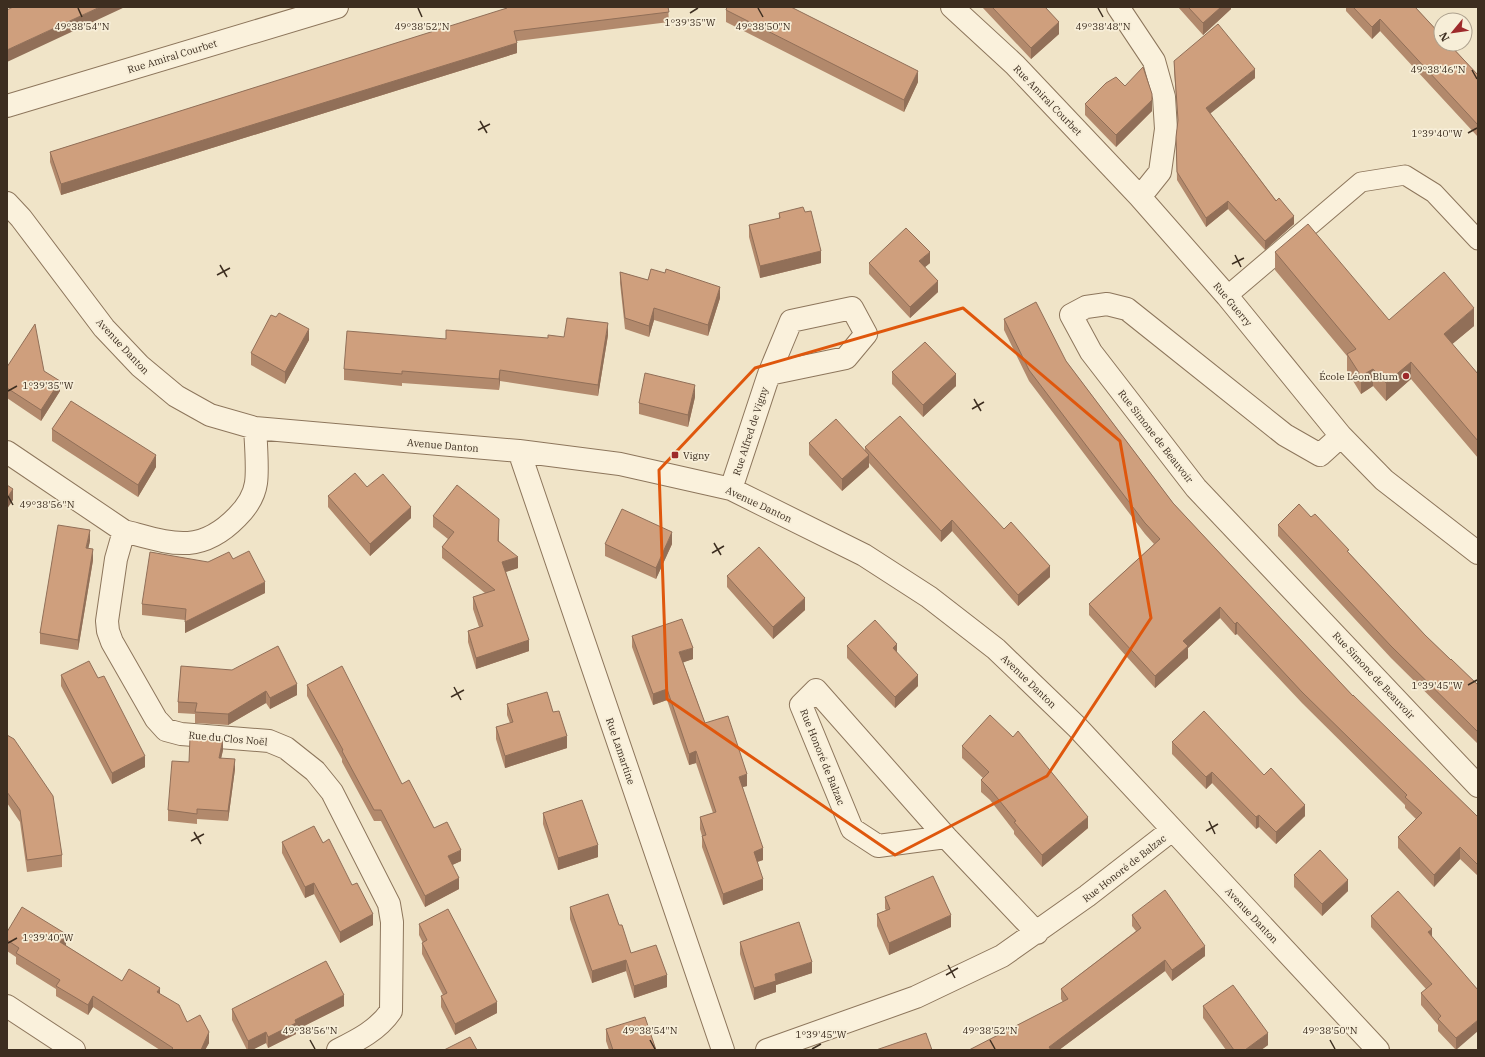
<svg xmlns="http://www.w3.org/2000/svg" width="1485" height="1057" font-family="'IBM Plex Serif',serif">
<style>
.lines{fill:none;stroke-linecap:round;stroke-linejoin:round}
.lane-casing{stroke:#8d765c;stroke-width:21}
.street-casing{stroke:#8d765c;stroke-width:24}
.lane{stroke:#faf1dc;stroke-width:19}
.street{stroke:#faf1dc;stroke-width:22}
.wall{fill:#b2896c}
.shaded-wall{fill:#916f58}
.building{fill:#cf9f7d;stroke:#916f58}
.marked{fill:none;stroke:#df570d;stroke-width:3;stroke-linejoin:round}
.ticks{fill:none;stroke:#3d2e20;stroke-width:1.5}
.poi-dot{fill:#9e2a2b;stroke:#f7eed8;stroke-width:1.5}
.labels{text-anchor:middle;stroke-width:3.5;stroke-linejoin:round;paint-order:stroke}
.street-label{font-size:10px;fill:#3d2e20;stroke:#f7eed8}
.poi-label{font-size:10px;fill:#3d2e20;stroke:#f7eed8;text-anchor:end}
.ticks-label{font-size:10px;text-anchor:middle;fill:#3d2e20;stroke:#f7eed8;stroke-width:3.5;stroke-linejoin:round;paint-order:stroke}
</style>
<rect width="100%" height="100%" fill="#f0e4c8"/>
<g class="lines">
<!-- lane casing -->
<g class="lane-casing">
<path id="lane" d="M1227 296 1361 182 1405 175 1434 193 1478 240"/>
</g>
<!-- street casing -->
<g class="street-casing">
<path id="street" d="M952 7 1015 65 1140 197 1227 296 1341 436 1384 480 1478 553
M1118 7 1154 61 1164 97 1166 129 1160 172 1140 197
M7 106 337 7
M7 203 21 218 104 328 140 366 176 396 210 415 255 428 519 451 620 464 731 489 864 555 929 597 996 649 1077 727 1378 1050
M255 428C256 444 258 469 256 483 254 497 247 507 237 517 199 556 170 543 124 531L116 559 107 621 108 631 112 642 156 719 166 730 181 734 269 741 286 748 315 771 332 792 389 904 392 922 391 1011C378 1030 358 1040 338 1050
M1341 436 1320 455 1285 435 1127 309 1107 304 1086 307 1071 315 1091 352 1196 488 1478 786
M519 451 723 1050
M7 452 124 531
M731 489 769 374 791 321 852 308 866 334 846 358 769 374
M946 837 878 846 852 829 801 705 816 690 946 837 1037 933
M7 1006 74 1050
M767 1050 916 997 1002 956 1087 896 1172 830"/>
</g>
<!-- lane -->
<use href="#lane" class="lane"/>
<!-- street -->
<use href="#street" class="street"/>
</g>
<!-- wall -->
<path class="wall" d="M506 7H668L669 22 517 41V53L61 195 50 162V152L506 9Z
M982 7H1045L1059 34 1031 59Z
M1178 7H1231V9L1203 35Z
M1346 7H1415L1478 75V137L1380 31 1372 39 1346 11Z
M726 10 918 82 904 112 726 22Z
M1174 61 1255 78 1210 113 1294 224 1265 250 1228 209 1206 227 1177 180 1176 137 1178 123 1174 70Z
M1125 86 1152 111 1116 147 1085 115V104Z
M805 212 821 263 760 278 749 237V225L779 219V213Z
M1275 252 1389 320 1474 326 1452 344 1478 374V458L1411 379 1386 401 1373 386 1361 394 1347 371V356L1275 270Z
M869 263H930L925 267 938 292 910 318 869 274Z
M620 272 648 280 720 298 708 336 654 320 649 337 625 329 620 283Z
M276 317 309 340 285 384 251 365V353Z
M1004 319 1066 361 1173 503 1353 696 1478 817V876L1460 859 1434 887 1398 848V837L1416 819 1405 808V805L1302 703 1237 634 1235 635 1220 618 1188 648V658L1155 688 1089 615V604L1154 544 1145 534 1029 381 1004 330Z
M608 335 598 396 500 381 499 390 402 383V386L344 380V369L446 339 548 338Z
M7 367 44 371 60 391 41 421 7 398Z
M892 372 956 386 923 417 892 384Z
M695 397 688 427 639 414V403Z
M52 429 156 467 138 497 52 441Z
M809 443 865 450V447L1004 529 1050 577 1018 606 952 531 941 542 869 463V467L842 491 809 455Z
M367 487 411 518 370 556 328 507V496Z
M433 516 499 530V541L518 568 506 572 529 651 476 669 468 642V631L479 627 473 609V597L485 593 442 558V547L448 539 433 527Z
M1278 525 1349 553 1425 635 1451 660 1478 685V744L1391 658 1278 536Z
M90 541 88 548 93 560 78 650 40 644V633Z
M605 544H672L656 579 605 556Z
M233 559 265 593 185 633V620L142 615V604Z
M727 576 805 610 773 639 727 587Z
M632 636 693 659 683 662 705 723 747 786 742 787 763 860 757 862 763 890 723 905 702 847V836L700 829V817L713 813 696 763 689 765 667 700 653 705 632 647Z
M847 646 897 653 918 686 895 708 847 658Z
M181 666 297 695 270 709 266 703 228 725 195 723V714L178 713V702Z
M61 675 145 767 112 784 61 686Z
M307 685 402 784 434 828 461 861 452 865 459 889 425 907 381 821H374L342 762V759L307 696Z
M507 704 567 748 505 768 496 739V727L510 723 507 715Z
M7 735 62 855V867L27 872 20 822 7 803Z
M1172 742 1264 775 1305 816 1276 844 1259 827 1256 829 1212 783 1206 789 1172 754Z
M962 746 1088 828 1042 867 1014 834V831L990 800 981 792V780L983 778 962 758Z
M223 750 221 758 235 769 228 821 197 819V824L168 821V810L189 762Z
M543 813 598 857 558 870 543 824Z
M282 842 323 843 373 925 340 943 314 894 305 898 282 853Z
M1294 875 1348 891 1322 916 1294 887Z
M885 897 951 927 889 955 877 926V914L886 910 885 909Z
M570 907 619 925 631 953 667 987 634 998 626 971 592 983 570 919Z
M1132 915 1205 956 1172 981 1165 971 1059 1050H969L1063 1002 1061 999V989L1136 931 1132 926Z
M1371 916 1432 937 1478 990 1456 1050 1438 1031V1025L1421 1005V993L1426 989 1371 927Z
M419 924 497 1013 455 1035 441 1007V996L443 995 422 954V943H423L419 935Z
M7 932 66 945H65L122 981 160 994 209 1043 205 1050H160L93 1007 88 1015 56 996V989L16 964V957L7 951Z
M740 942 812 973 776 985V992L754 1000 740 954Z
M344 1006 296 1030V1034L268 1048 266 1043 252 1050H247L232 1020V1009Z
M1203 1006 1268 1045 1261 1050H1226L1203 1018Z
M606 1029 656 1050H609L606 1041Z"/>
<!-- shaded-wall -->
<path class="shaded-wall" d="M100 7H125L7 62V50Z
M1221 7H1231V9L1203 35V23Z
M1380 19V31L1372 39V27Z
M1059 22V34L1031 59V48Z
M517 43V53L61 195V184Z
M1255 69V78L1206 117V108Z
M918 71V82L904 112V100Z
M1152 100V111L1116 147V135Z
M1228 201V209L1206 227V218Z
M1294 216V224L1265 250V241Z
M821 251V263L760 278V266Z
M930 252V263L919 272V261Z
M938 281V292L910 318V307Z
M720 287V298L708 336V325Z
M654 308V320L649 337V326Z
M1474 308V326L1444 351V334Z
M608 323V335L598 396V385Z
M309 329V340L285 384V372Z
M1411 362V379L1386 401V383Z
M1373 369V386L1361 394V376Z
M500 370V381L499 390V379Z
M956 374V386L923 417V405Z
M60 381V391L41 421V410Z
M695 385V397L688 427V415Z
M156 455V467L138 497V485Z
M869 455V467L842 491V479Z
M13 489V500L7 509V498Z
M411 507V518L370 556V544Z
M952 520V531L941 542V531Z
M90 530V541L86 559V548Z
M672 532V544L656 579V568Z
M93 549V560L78 650V640Z
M518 557V568L502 573V562Z
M1050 566V577L1018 606V595Z
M265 582V593L185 633V622Z
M805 598V610L773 639V627Z
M1220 607V618L1188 648V658L1155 688V676L1183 641Z
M1237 622V634L1235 635V624Z
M529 640V651L476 669V658Z
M897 644V655L893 648Z
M693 648V659L679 664V652Z
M918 675V686L895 708V697Z
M297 684V695L270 709V698Z
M667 689V700L653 705V694Z
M266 691V703L228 725V714Z
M567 736V748L505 768V756Z
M223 739V750L219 768V758Z
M696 751V763L689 765V754Z
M145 756V767L112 784V773Z
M235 759V769L228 821V811Z
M1212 772V783L1206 789V777Z
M747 774V786L739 788V777Z
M1305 805V816L1276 844V832Z
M1259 815V827L1256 829V817Z
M1088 817V828L1042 867V855Z
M598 845V857L558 870V858Z
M1460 847V859L1434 887V875Z
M763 848V860L754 863V852Z
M461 850V861L448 867V856Z
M459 878V889L425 907V896Z
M763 879V890L723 905V894Z
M1348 880V891L1322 916V904Z
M314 883V894L305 898V887Z
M373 914V925L340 943V932Z
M951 915V927L889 955V943Z
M1432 929V941L1428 932Z
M66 934V945L60 953V942Z
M1205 946V956L1172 981V970Z
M626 960V971L592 983V971Z
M1165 960V971L1059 1050H1049V1047Z
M812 962V973L776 985V992L754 1000V988L775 974Z
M667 975V987L634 998V986Z
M160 988V998L157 992Z
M344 995V1006L296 1030V1034L268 1048V1037L295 1020Z
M93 996V1007L88 1015V1005Z
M497 1002V1013L455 1035V1024Z
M1478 1020V1031L1456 1050V1038Z
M209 1032V1043L205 1050H201Z
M266 1032V1043L252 1050H248V1041Z
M1268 1033V1045L1261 1050H1245Z"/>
<!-- building -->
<path class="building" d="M13 7H100L7 50V10Z
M507 7H668L669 12 514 31 517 43 61 184 50 152 507 8Z
M727 7H791L918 71 904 100 726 10Z
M992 7H1045L1059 22 1031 48Z
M1188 7H1221L1203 23Z
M1353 7H1415L1441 35V44H1449L1478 75V125L1380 19 1372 27Z
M1218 24 1255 69 1206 108 1276 201 1279 198 1294 216 1265 241 1228 201 1206 218 1177 172 1176 137 1178 120 1174 61Z
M1143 67 1152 94V100L1116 135 1085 104 1106 83 1116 77 1125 86Z
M803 207 805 212 811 211 821 251 760 266 749 225 780 218 779 213Z
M1308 224 1389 320 1444 272 1474 308 1444 334 1478 374V441L1411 362 1386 383 1373 369 1361 376 1347 354 1356 349 1275 252Z
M906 228 930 252 919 261 938 281 910 307 869 263Z
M651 269 665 273 666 269 720 287 708 325 654 308 649 326 625 318 620 272 648 280Z
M1036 302 1066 361 1173 503 1353 696V695L1478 817V865L1460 847 1434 875 1398 837 1422 813 1405 797 1407 795 1302 692 1237 622 1235 624 1220 607 1183 641 1188 646 1155 676 1089 604 1160 539 1145 523 1029 370 1004 319Z
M279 313 309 329 285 372 251 353 271 315 276 317Z
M567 318 608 323 598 385 500 370 499 379 402 371V374L344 369 347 331 446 339V330L548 338V335L564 337Z
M35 324 44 371 60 381 41 410 7 388V367Z
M925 342 956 374 923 405 892 372Z
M645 373 695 385 688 415 639 403Z
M71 401 156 455 138 485 52 429Z
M900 416 1004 529 1011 522 1050 566 1018 595 952 520 941 531 865 447Z
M836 419 869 455 842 479 809 443Z
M355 473 367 487 383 474 411 507 370 544 328 496Z
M7 485 13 489 7 498Z
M457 485 499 519 498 541 518 557 502 562 529 640 476 658 468 631 483 626 473 597 495 590 442 547 454 532 433 516Z
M1299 504 1311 517 1315 514 1349 550 1347 551 1425 635 1451 660V659L1478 685V732L1391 646 1278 525Z
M622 509 672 532 656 568 605 544Z
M58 525 90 530 86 548 93 549 78 640 40 633Z
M759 547 805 598 773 627 727 576Z
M249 551 265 582 185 622 186 609 142 604 150 552 208 562 229 552 233 559Z
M682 619 693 648 679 652 705 723 728 716 747 774 739 777 763 848 754 852 763 879 723 894 702 836 706 835 700 817 716 812 696 751 689 754 667 689 653 694 632 636Z
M875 620 897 644 893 648 918 675 895 697 847 646Z
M278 646 297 684 270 698 266 691 228 714 195 712 197 703 178 702 181 666 232 670Z
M89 661 98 678 104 676 145 756 112 773 61 675Z
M342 666 402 784 409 780 434 828 447 822 461 850 448 856 459 878 425 896 381 810H374L342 751 343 750 307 685Z
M547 692 553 712 559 711 567 736 505 756 496 727 513 722 507 704Z
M1204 711 1264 775 1271 768 1305 805 1276 832 1259 815 1256 817 1212 772 1206 777 1172 742Z
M990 715 1013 737 1018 731 1088 817 1042 855 1014 822 1016 821 990 789 981 780 989 772 962 746Z
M7 735 14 739 53 796 62 855 27 860 20 810 7 792Z
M190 737 223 739 219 758 235 759 228 811 197 809V814L168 810 172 761 189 762Z
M582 800 598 845 558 858 543 813Z
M314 826 323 843 329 839 352 885 357 883 373 914 340 932 314 883 305 887 282 842Z
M1320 850 1348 880 1322 904 1294 875Z
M933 876 951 915 889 943 877 914 890 909 885 897Z
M1165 890 1205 946 1172 970 1165 960 1049 1047 1051 1050H969L1068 999 1061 989 1141 928 1132 915Z
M1398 891 1432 929 1428 932 1478 990V1020L1456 1038 1438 1019 1441 1016 1421 993 1432 984 1371 916Z
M608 894 619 925H622L631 953 656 945 667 975 634 986 626 960 592 971 570 907Z
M22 907 66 934 60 942 122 981 129 969 160 988 157 992 179 1005 187 1022 200 1015 209 1032 201 1050H171L173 1048 93 996 88 1005 56 986 60 980 16 953 19 948 7 940V932Z
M448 909 497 1002 455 1024 441 996 447 993 422 943 427 940 419 924Z
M799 922 812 962 775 974 776 981 754 988 740 942Z
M326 961 344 995 295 1020 296 1023 268 1037 266 1032 248 1041 232 1009Z
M1233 985 1268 1033 1245 1050H1234L1203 1006Z
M645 1017 656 1050H613L606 1029Z
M926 1033 932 1050H876Z
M470 1037 477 1050H444Z"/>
<!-- marked area -->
<path class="marked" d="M963 308 1120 441 1151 618 1047 776 895 855 667 699 659 470 755 368Z"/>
<!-- ticks -->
<path class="ticks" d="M78 8 82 17M418 8 422 17M758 8 763 17M1098 8 1103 17M690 13 698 8M1472 70 1477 79M480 121 487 133M478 130 490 124M1468 133 1477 128M1235 255 1241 267M1232 264 1244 258M220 265 227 277M217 275 230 268M8 391 17 386M974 399 981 411M972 409 984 402M8 496 13 505M714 543 721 555M712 553 724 546M1468 685 1477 680M454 687 461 700M451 697 464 690M1209 821 1215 834M1206 831 1218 824M194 832 201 844M191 841 204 834M8 943 17 938M948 965 955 978M946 975 958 968M310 1040 315 1049M650 1040 655 1049M990 1040 995 1049M1330 1040 1335 1049M812 1049 821 1044"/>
<!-- markers -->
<g class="poi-dot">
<circle cx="1406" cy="376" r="4"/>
<rect x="671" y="451" width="8" height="8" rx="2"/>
</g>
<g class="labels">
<!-- street labels -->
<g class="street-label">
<text transform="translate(172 56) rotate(-17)" y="4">Rue Amiral Courbet</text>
<text transform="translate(1048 100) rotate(46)" y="4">Rue Amiral Courbet</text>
<text transform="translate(1233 304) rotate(50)" y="4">Rue Guerry</text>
<text transform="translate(123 346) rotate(47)" y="4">Avenue Danton</text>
<text transform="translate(750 431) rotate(-72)" y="4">Rue Alfred de Vigny</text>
<text transform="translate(1156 436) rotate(52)" y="4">Rue Simone de Beauvoir</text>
<text transform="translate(443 445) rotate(5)" y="4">Avenue Danton</text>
<text transform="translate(759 504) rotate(25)" y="4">Avenue Danton</text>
<text transform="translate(1374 675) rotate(47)" y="4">Rue Simone de Beauvoir</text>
<text transform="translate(1029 681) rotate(44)" y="4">Avenue Danton</text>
<text transform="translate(228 738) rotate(5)" y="4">Rue du Clos Noël</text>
<text transform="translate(621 751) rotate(71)" y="4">Rue Lamartine</text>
<text transform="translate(823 757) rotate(68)" y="4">Rue Honoré de Balzac</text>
<text transform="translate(1124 868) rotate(-38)" y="4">Rue Honoré de Balzac</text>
<text transform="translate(1252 915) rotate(47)" y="4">Avenue Danton</text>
</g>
<!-- poi labels -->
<g class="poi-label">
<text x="1398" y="380">École Léon Blum</text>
<text x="683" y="459" text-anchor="start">Vigny</text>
</g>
</g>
<g class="ticks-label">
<text x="690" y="26">1°39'35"W</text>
<text x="82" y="30">49°38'54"N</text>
<text x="422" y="30">49°38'52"N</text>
<text x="763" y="30">49°38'50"N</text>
<text x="1103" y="30">49°38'48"N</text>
<text x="1438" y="73">49°38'46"N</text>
<text x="1437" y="137">1°39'40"W</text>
<text x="48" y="389">1°39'35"W</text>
<text x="47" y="508">49°38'56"N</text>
<text x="1437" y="689">1°39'45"W</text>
<text x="48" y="941">1°39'40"W</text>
<text x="310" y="1034">49°38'56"N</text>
<text x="650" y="1034">49°38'54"N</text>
<text x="990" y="1034">49°38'52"N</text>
<text x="1330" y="1034">49°38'50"N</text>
<text x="821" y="1038">1°39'45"W</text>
</g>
<!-- border -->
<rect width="1485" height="1057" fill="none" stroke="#3d2e20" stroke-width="16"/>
<!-- north arrow -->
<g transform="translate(1453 32) rotate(241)"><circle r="19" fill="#f7eed8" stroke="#ada18e"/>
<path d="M0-3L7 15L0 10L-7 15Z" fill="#9e2a2b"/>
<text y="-6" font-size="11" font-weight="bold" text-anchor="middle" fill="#3d2e20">N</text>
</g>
</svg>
